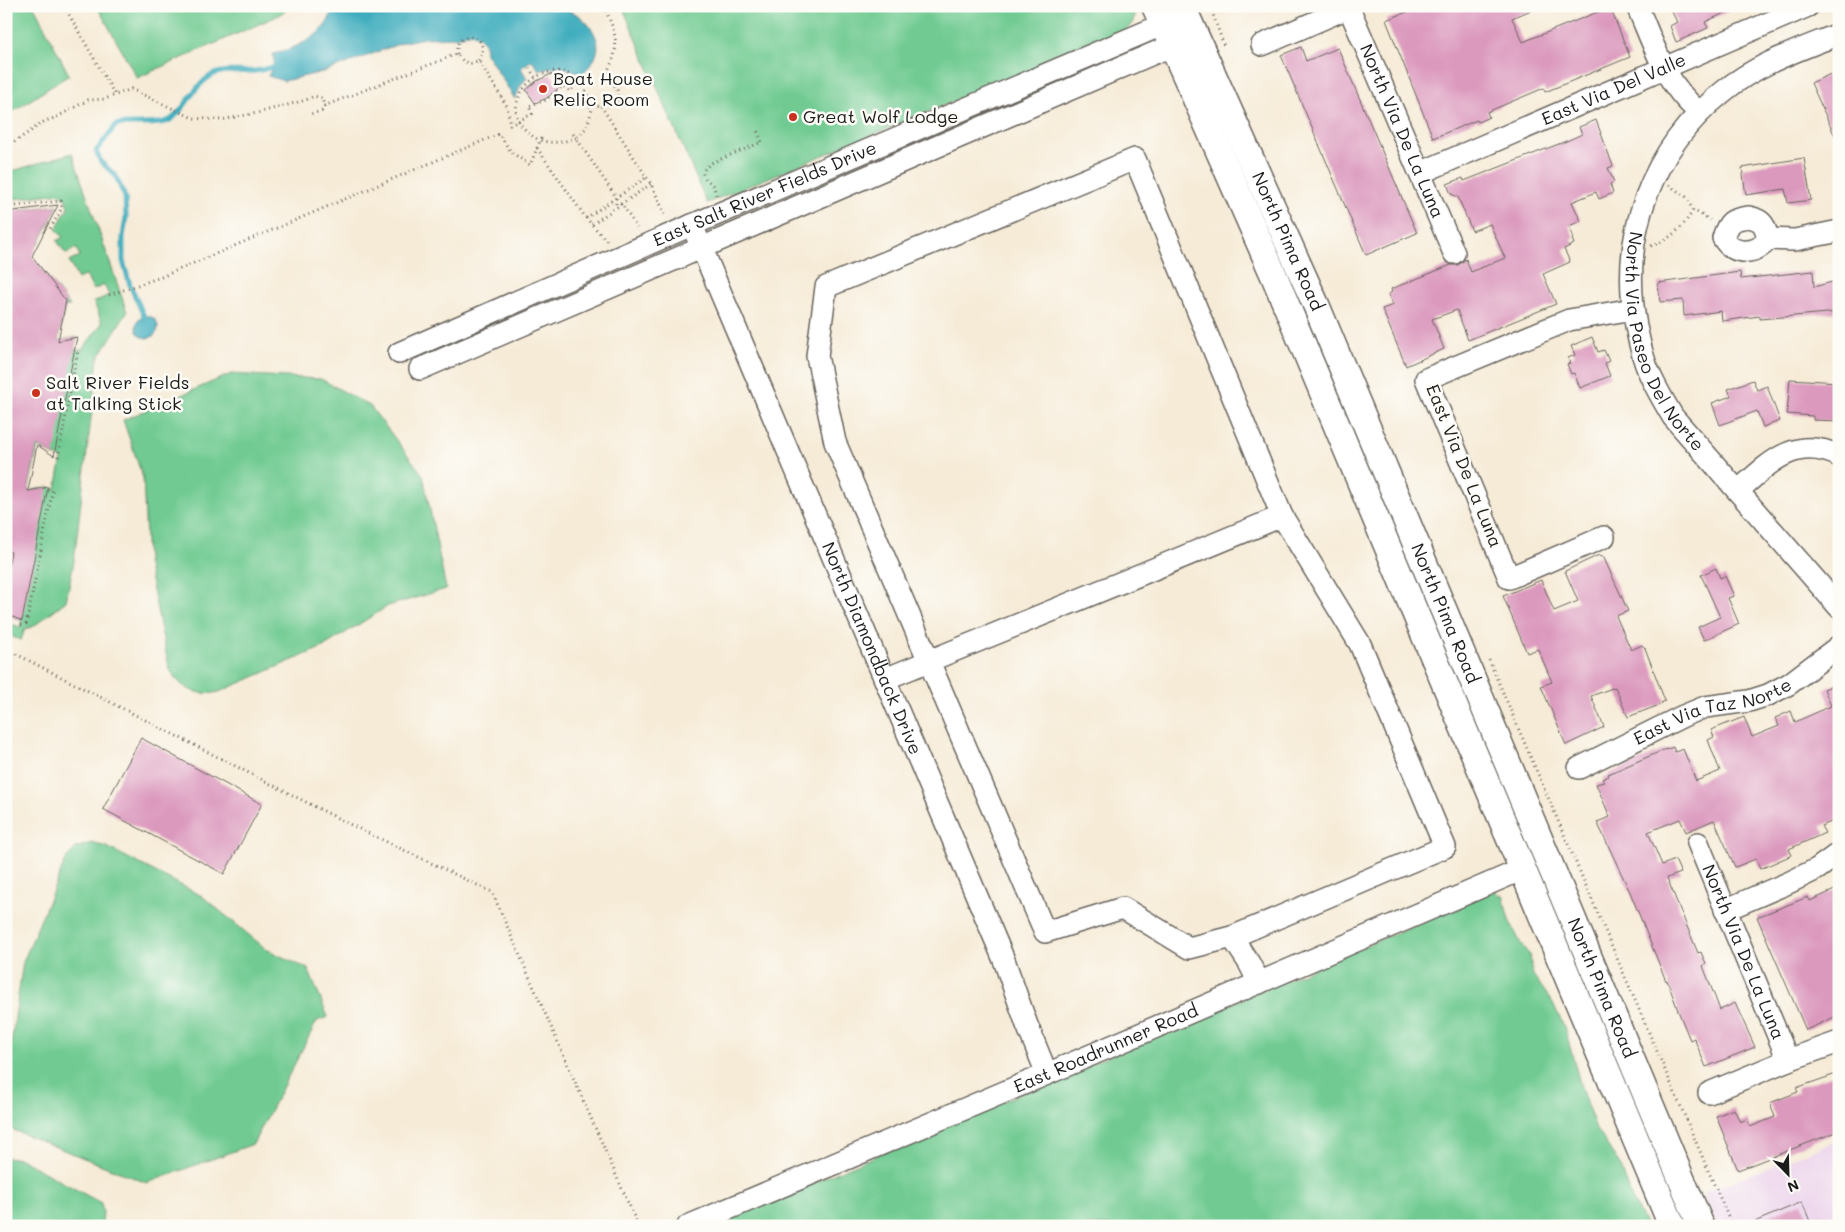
<svg xmlns="http://www.w3.org/2000/svg" width="1845" height="1232" font-family="Mali,sans-serif">
<style>
.built{fill:#ebd1eb}
.green{fill:#6fca91;stroke:#467356;fill-rule:evenodd}
.water{fill:#40adbe;stroke:#2e646d}
.lines{fill:none;stroke-linecap:round;stroke-linejoin:round}
.stream{stroke:#40adbe;stroke-width:5}
.building{fill:#db99be}
.minor-casing{stroke:#68645d;stroke-width:24}
.major-casing{stroke:#68645d;stroke-width:29}
.path{stroke:#68645d;stroke-width:3;stroke-dasharray:1 4;stroke-linecap:butt}
.minor{stroke:#fff;stroke-width:21}
.major{stroke:#fff;stroke-width:26}
.poi-dot{fill:#c8321e;stroke:#fdfcf7;stroke-width:2}
.labels{text-anchor:middle;stroke-width:5;stroke-linejoin:round;paint-order:stroke}
.poi-label{font-size:18px;fill:#1c1c1c;stroke:#fdfcf7;text-anchor:start}
.street-label{font-size:18px;fill:#1c1c1c;stroke:#fdfcf7}
</style>
<rect width="100%" height="100%" fill="#fdfcf7"/>
<filter id="ink" filterUnits="userSpaceOnUse"><feTurbulence type="fractalNoise" baseFrequency=".02" numOctaves="2"/><feDisplacementMap in="SourceGraphic" scale="10" xChannelSelector="R" yChannelSelector="G"/><feConvolveMatrix kernelMatrix="1 2 1 2 8 2 1 2 1" color-interpolation-filters="sRGB"/></filter>
<filter id="wash" filterUnits="userSpaceOnUse"><feTurbulence type="fractalNoise" baseFrequency=".0096" numOctaves="4" result="noise"/><feDisplacementMap in="SourceGraphic" scale="20" xChannelSelector="R" yChannelSelector="G"/><feGaussianBlur stdDeviation="1.12" result="paint"/><feColorMatrix in="noise" values="0 0 0 0 0 0 0 0 0 0 0 0 0 0 0 0 0 1.4 0 .05"/><feComposite in="paint" operator="in"/></filter>
<g filter="url(#wash)">
<rect width="100%" height="100%" fill="#f6ebd7"/>
<!-- built -->
<path class="built" d="M1839 1140V1226H1718L1702 1193Z"/>
<!-- green -->
<path class="green" d="M6 6H34L69 75 6 116Z
M97 6H293L275 17 137 78Z
M622 6H1134C1137 17 1133 24 1125 31L707 203Z
M72 153 127 312 98 358 74 561 66 601 34 626 25 629 21 640 7 635 11 624 20 627 22 621 6 614V575L11 552 6 551V212L58 205 38 245 24 246 70 306H65L58 341 77 337 74 350H82L102 323 94 302 109 295 104 285 93 290 86 275 78 279 69 262 80 256 76 248 66 254 57 241 63 237 56 229 68 207 66 200 60 193 6 200V173ZM38 446 54 456 62 458 56 489 48 487 28 491Z
M231 374 321 379 370 406 423 475 446 589 388 606 323 647 219 692C197 697 180 689 169 668L147 561 143 478 123 420Z
M91 843 107 847 202 896 266 949 308 969 328 1017 317 1021 253 1144 147 1183 13 1130 6 1117V1053L11 1044 23 962 67 857 76 848Z
M1496 890 1498 895 1502 894 1504 896V901L1509 920 1521 944 1530 956 1533 975 1553 1003 1565 1029 1583 1094 1595 1126 1621 1167 1632 1199 1646 1226H712Z
M6 1157 20 1159 101 1203 103 1212 102 1226H6Z"/>
<!-- water -->
<path class="water" d="M333 6H552C561 9 570 10 578 15 589 22 601 39 597 52 595 62 587 68 581 75 567 66 555 65 539 70L532 60 521 68 527 78 521 85 515 99 486 53C486 42 481 36 470 33L458 37 424 38 404 42 327 71 284 81 268 76 274 64 273 54C297 48 330 34 333 6Z
M136 327a11 11 0 1 1 22 0a11 11 0 1 1-22 0Z"/>
<g class="lines">
<!-- stream -->
<path class="stream" d="M144 316 130 285 123 261V237L126 217 125 197 115 175 101 162 96 151 116 125C131 122 158 127 170 120 186 110 192 87 212 75 226 68 239 73 254 71 260 71 267 68 273 67"/>
</g>
<g id="blocks">
<!-- building -->
<path class="building" d="M1423 6H1541L1512 18 1523 42 1610 7 1630 57 1545 92 1544 88 1487 112 1489 117 1478 122 1477 120 1433 138 1386 20Z
M1678 6H1740L1705 22 1708 28 1676 42 1670 26 1677 22 1671 10Z
M1301 47 1306 61 1338 48 1417 233 1366 255 1281 55Z
M1839 70V145L1811 83Z
M551 74 560 87 547 98 535 103 526 90 535 82Z
M1596 120 1613 166 1608 168 1614 182 1610 184 1613 193 1599 199 1596 192 1572 202 1581 221 1569 226 1574 238 1572 239 1574 244 1564 249 1570 262 1543 274 1556 304 1468 340 1457 310 1432 319 1444 349 1406 366 1382 309 1393 305 1388 294 1392 292 1391 289 1451 265H1458L1466 259 1471 272 1505 258 1490 224 1472 231 1458 197 1451 194 1447 184 1463 178 1464 181 1569 140 1582 134 1579 127Z
M1804 158 1811 200 1788 203 1785 189 1746 195 1742 168Z
M58 205 32 256 66 301 58 341 77 337 54 456 37 445 28 491 48 487 22 621 6 614V576L11 552 6 551V212Z
M1813 271 1814 287 1839 280V312L1760 319V316L1722 321 1721 311 1684 316 1683 300 1660 302 1658 283 1740 272 1741 279Z
M1592 337 1598 352 1604 350 1609 361 1605 363 1610 376 1580 388 1574 373 1571 374 1567 364 1570 363 1568 358 1575 355 1571 346Z
M1790 379 1839 382V421L1813 420V416L1787 414Z
M1753 380 1757 390 1767 386 1780 421 1763 427 1757 411 1720 425 1712 403 1731 396 1728 389Z
M1599 555 1600 557 1603 556 1628 611 1616 616 1631 650 1642 645 1645 648 1665 701 1661 703 1662 704 1628 717 1615 687 1591 696 1604 727 1566 745 1541 686 1552 682 1538 649 1527 653 1503 596 1541 580 1554 611 1578 601 1565 571Z
M1716 568 1720 578 1725 576 1734 596 1728 598 1739 624 1704 640 1698 627 1720 617 1701 575Z
M1839 683V819L1821 826 1825 833 1789 849 1792 855 1760 869 1756 859 1735 867 1714 820 1686 832 1680 819 1648 832 1662 865 1675 860 1681 873 1667 878 1698 953 1701 952 1706 964 1703 966 1720 1010 1735 1003 1755 1047 1706 1067 1694 1038 1690 1040 1679 1013 1667 980 1666 981 1630 892 1597 822 1610 817 1596 784 1604 782 1602 779 1609 776 1608 774 1666 749V750L1673 747 1675 752 1683 749 1696 781 1720 771 1708 740 1714 737 1711 730 1744 717 1752 737 1779 726 1775 718 1791 711 1795 722 1831 706 1824 689Z
M141 738 262 804 224 874 103 809Z
M1839 888V1015L1806 1030 1757 917 1808 897 1810 901Z
M1839 1073V1131L1738 1170 1716 1116 1734 1109 1740 1122 1747 1119 1750 1127 1775 1117 1770 1103 1798 1092 1796 1088Z
M1802 1202 1812 1226H1745Z"/>
</g>
</g>
<g filter="url(#ink)">
<use href="#blocks" fill-opacity="0" stroke="#68645d" stroke-width="1"/>
<g class="lines">
<!-- minor casing -->
<g class="minor-casing">
<g id="minor">
<path d="M1637 6C1654 45 1665 84 1699 112"/>
<path id="s1" d="M1349 8 1454 253"/>
<path id="s2" d="M1839 34C1799 50 1757 64 1724 91 1651 149 1619 235 1636 326 1639 341 1642 356 1648 370 1655 387 1664 402 1673 417L1839 607"/>
<path d="M1262 45 1352 6"/>
<path id="s3" d="M1420 173 1808 6"/>
<path d="M1749 217C1763 220 1765 225 1768 239 1757 255 1733 256 1723 238 1728 221 1732 219 1749 217Z"/>
<path id="s4" d="M692 225 1004 960 1027 1025 1047 1074"/>
<path d="M1768 239 1795 240 1839 231"/>
<path id="s5" d="M399 353 692 225 1176 19"/>
<path d="M420 369 1187 39"/>
<path d="M1738 491C1769 463 1795 435 1839 456"/>
<path d="M1604 537 1509 578 1426 379 1569 320 1633 309"/>
<path d="M885 679C1017 625 1150 571 1282 516L1135 159 826 287 817 356 835 442 1045 932 1123 908 1189 948 1232 937 1249 963 1259 983"/>
<path id="s6" d="M1579 768 1683 716 1705 707 1749 701 1768 695 1789 684 1839 646"/>
<path id="s7" d="M1698 843 1788 1060"/>
<path d="M1725 910 1788 883 1817 869 1839 853"/>
<path d="M1232 937 1445 847 1360 644 1282 516"/>
<path d="M1709 1093 1788 1060 1839 1042"/>
<path id="s8" d="M688 1226 1047 1074 1523 869"/>
</g>
</g>
<!-- major casing -->
<g class="major-casing">
<g id="major">
<path d="M1155 6 1275 278 1672 1226"/>
<path id="s9" d="M1182 6 1317 307 1701 1226"/>
</g>
</g>
<!-- path -->
<path class="path" d="M64 6 115 95
M604 6C615 32 622 46 607 72L617 90 619 104 593 106 587 127 576 138 616 197V204H622L637 228
M1210 6 1224 46
M457 54C453 28 496 33 478 61
M529 68 535 77
M324 106 457 54 464 62 471 63 478 61 480 63 507 106 510 125 532 114 529 106 544 101 563 86 570 91 579 82
M601 106 651 184 666 216
M573 134 576 138C561 143 542 146 529 133 527 131 523 128 521 125 502 97 544 56 574 77 583 84 589 96 593 106H585
M6 148 45 121 55 118 88 100 105 99 131 89 193 118 221 120 257 113 306 100 314 96 322 98 324 106 322 111 310 114
M537 148 586 218 607 241
M1669 185 1686 197 1693 210 1710 220
M716 195C716 194 714 188 714 187 707 177 695 176 711 163L762 142 756 128
M6 207 61 201 62 208 50 229
M586 218 647 177
M592 224 651 184
M1651 246C1670 240 1684 227 1693 210
M109 295 161 277 499 134 511 152 530 165 542 136
M58 457 78 350
M21 625 26 624 27 621 53 488
M16 654 347 823 492 892 637 1223
M1489 660 1732 1226"/>
<!-- minor -->
<use href="#minor" class="minor"/>
<!-- major -->
<use href="#major" class="major"/>
</g>
</g>
<!-- markers -->
<g class="poi-dot">
<circle cx="543" cy="89" r="5"/>
<circle cx="793" cy="117" r="5"/>
<circle cx="36" cy="393" r="5"/>
</g>
<g class="labels">
<!-- poi labels -->
<g class="poi-label">
<text x="553" y="85">Boat House<tspan x="553" dy="21">Relic Room</tspan></text>
<text x="803" y="123">Great Wolf Lodge</text>
<text x="46" y="389">Salt River Fields<tspan x="46" dy="21">at Talking Stick</tspan></text>
</g>
<!-- street labels -->
<g class="street-label">
<text dy="6" stroke="none"><textPath href="#s3" startOffset="211">East Via Del Valle</textPath></text>
<text dy="6" stroke="none"><textPath href="#s1" startOffset="134">North Via De La Luna</textPath></text>
<text dy="6" stroke="none"><textPath href="#s5" startOffset="399">East Salt River Fields Drive</textPath></text>
<text dy="6" stroke="none"><textPath href="#s9" startOffset="258">North Pima Road</textPath></text>
<text dy="6" stroke="none"><textPath href="#s2" startOffset="416">North Via Paseo Del Norte</textPath></text>
<text transform="translate(1464 466) rotate(68)" y="6">East Via De La Luna</text>
<text dy="6" stroke="none"><textPath href="#s9" startOffset="662">North Pima Road</textPath></text>
<text dy="6" stroke="none"><textPath href="#s4" startOffset="460">North Diamondback Drive</textPath></text>
<text dy="6" stroke="none"><textPath href="#s6" startOffset="146">East Via Taz Norte</textPath></text>
<text dy="6" stroke="none"><textPath href="#s7" startOffset="118">North Via De La Luna</textPath></text>
<text dy="6" stroke="none"><textPath href="#s9" startOffset="1068">North Pima Road</textPath></text>
<text dy="6" stroke="none"><textPath href="#s8" startOffset="454">East Roadrunner Road</textPath></text>
</g>
</g>
<!-- margin -->
<rect width="1845" height="1232" fill="none" stroke="#fdfcf7" stroke-width="25"/>
<!-- north arrow -->
<g transform="translate(1788 1174) rotate(157)" stroke="#fdfcf7" stroke-width="4" paint-order="stroke">
<path d="M0-4L9 19L0 12L-9 19Z" fill="#1c1c1c"/>
<text y="-8" font-size="14" font-weight="bold" text-anchor="middle" fill="#1c1c1c">N</text>
</g>
</svg>
